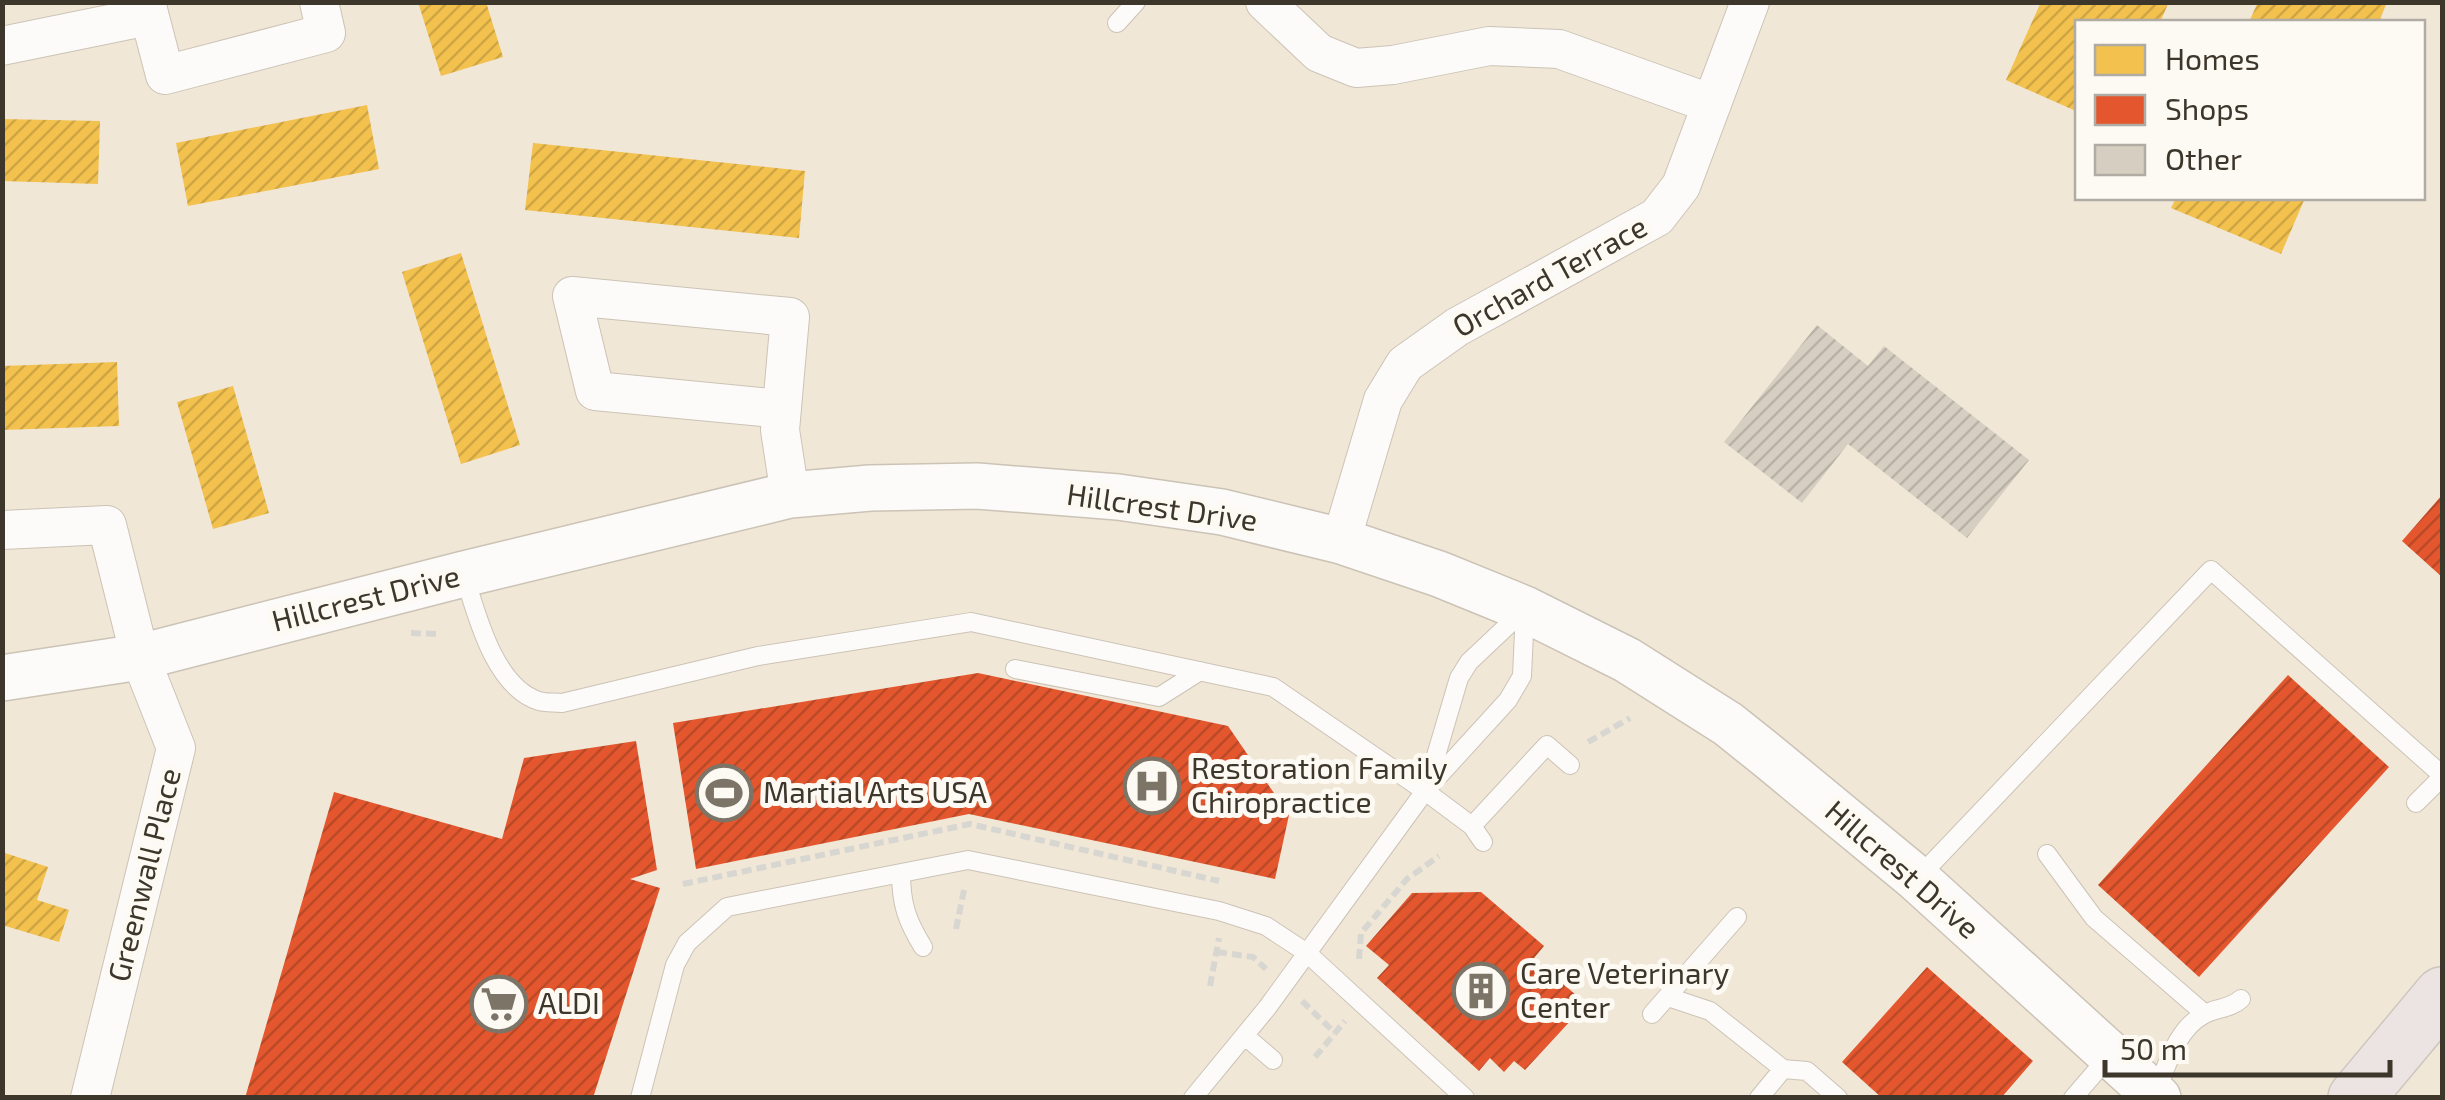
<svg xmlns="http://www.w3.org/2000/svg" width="2445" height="1100" font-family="'Exo 2',sans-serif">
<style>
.homes{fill:url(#homes-hatch)}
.shops{fill:url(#shops-hatch)}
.building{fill:url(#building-hatch)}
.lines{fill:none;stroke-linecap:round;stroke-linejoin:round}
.service-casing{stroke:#cbc3b6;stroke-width:20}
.minor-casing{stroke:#cbc3b6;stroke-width:40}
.tertiary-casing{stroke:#cbc3b6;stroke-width:48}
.primary-casing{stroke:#ccc6be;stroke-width:58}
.path{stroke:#d8d6d1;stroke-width:6;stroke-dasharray:10 5;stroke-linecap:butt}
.service{stroke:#fdfbf9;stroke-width:18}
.minor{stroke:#fdfbf9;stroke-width:38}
.tertiary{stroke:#fdfbf9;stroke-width:45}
.primary{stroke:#ebe4e3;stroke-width:55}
.labels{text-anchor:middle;stroke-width:10;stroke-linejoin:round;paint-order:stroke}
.street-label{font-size:30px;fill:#3d362b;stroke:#fdf9f3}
.poi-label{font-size:30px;fill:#3d362b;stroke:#fdf9f3;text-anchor:start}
</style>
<defs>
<pattern id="homes-hatch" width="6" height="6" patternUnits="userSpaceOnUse" patternTransform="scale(2.5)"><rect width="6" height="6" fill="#f2c14e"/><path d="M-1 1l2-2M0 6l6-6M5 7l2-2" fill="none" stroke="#d0a644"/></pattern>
<pattern id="shops-hatch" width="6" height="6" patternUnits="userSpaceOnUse" patternTransform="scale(2.5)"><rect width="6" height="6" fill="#e4572e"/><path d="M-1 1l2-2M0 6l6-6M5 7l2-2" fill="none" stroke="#ba4927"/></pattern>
<pattern id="building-hatch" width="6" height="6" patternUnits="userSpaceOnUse" patternTransform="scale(2.5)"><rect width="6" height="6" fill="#d7cec2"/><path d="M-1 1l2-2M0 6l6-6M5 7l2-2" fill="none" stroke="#b9b2a7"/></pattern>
</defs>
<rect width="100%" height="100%" fill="#f1e7d7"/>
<!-- homes -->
<path class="homes" d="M418 2H486L503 57 441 76Z
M2041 2H2169L2160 22H2078V112L2006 80Z
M2258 2H2387L2379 22H2249Z
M367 105 379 169 188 206 176 143Z
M2 119 100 121 98 184 2 181Z
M533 143 805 171 799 238 525 210Z
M2176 198H2305L2281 254 2171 208Z
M461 253 520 445 461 464 402 272Z
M117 362 119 426 2 430V366Z
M233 386 269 513 213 529 177 402Z
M2 852 48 867 37 900 69 910 59 942 2 925Z"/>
<!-- shops -->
<path class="shops" d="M2442 495V577L2402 541Z
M978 673 1228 726 1289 815 1275 879 969 814 696 869 673 723Z
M2288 675 2389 767 2199 977 2098 885Z
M636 741 657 870 630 879 660 888 593 1098H245L334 792 502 839 524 758Z
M1481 892 1544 946 1534 958 1586 1004 1525 1070 1514 1061 1504 1072 1490 1058 1479 1071 1377 978 1389 965 1366 946 1412 893Z
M1927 967 2033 1061 2001 1098H1882L1842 1062Z"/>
<!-- building -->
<path class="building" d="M1817 325 1868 366 1884 346 2029 460 1967 538 1848 444 1802 503 1724 442Z"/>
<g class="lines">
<!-- service casing -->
<g class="service-casing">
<path id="service" d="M1117 23 1136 2
M464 574C476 613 494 687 539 701 545 703 555 702 562 703L758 656 971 622 1273 687 1425 791 1472 826 1483 842
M1015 669 1159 697 1200 671
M1427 786 1459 678 1469 662 1522 612
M2416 803 2442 777
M1472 826 1547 745 1570 765
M2047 854 2094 918 2205 1014
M901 873C901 904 907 921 923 947
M1917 879 2211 570 2442 775
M1668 997 1710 1011 1783 1069 1807 1071 1838 1098
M1652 1014 1737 917
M1245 1036 1273 1060
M2156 1092C2167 1066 2176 1030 2203 1015 2216 1007 2229 1010 2241 999
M640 1098 675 965 687 943 727 907 968 860 1219 911 1266 926 1307 953 1465 1098
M1193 1098 1267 1008 1425 791 1508 700 1522 676 1525 610
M1759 1098 1783 1069
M2073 1098 2110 1055"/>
</g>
<!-- minor casing -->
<g class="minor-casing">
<path id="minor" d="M146 2 165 75 326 33 319 2
M1265 2 1319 53 1356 68 1393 65 1489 46 1559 49 1712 104
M2 46 149 16
M782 409 595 391 572 296 790 317 780 430 790 495
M2 530 107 525 140 657 176 748 90 1098
M1341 541 1383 400 1405 364 1457 327 1657 217 1681 186 1750 2"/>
</g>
<!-- tertiary casing -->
<g class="tertiary-casing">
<path id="tertiary" d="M2 678 140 657 464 574 790 495 870 488 977 486 1118 497 1222 512 1341 541 1439 574 1525 609 1627 660 1728 724 1768 756 1917 879 2158 1098"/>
</g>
<!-- primary casing -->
<g class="primary-casing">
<path id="primary" d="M2356 1098 2442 995"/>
</g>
<!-- path -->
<path class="path" d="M411 633 436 634
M1588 742 1630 718
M683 884 970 824 1219 881
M956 929 965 885
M1217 952 1253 957 1266 969
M1359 959 1361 933 1407 879 1439 856
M1210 986 1219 938
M1302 1001 1335 1033
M1315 1057 1345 1021"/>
<!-- service -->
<use href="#service" class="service"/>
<!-- minor -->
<use href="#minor" class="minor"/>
<!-- tertiary -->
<use href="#tertiary" class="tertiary"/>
<!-- primary -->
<use href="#primary" class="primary"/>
</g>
<!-- icons -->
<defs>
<g id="hospital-ring" transform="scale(2.875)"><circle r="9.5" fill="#fdf9f3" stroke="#7c7467" stroke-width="1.5"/><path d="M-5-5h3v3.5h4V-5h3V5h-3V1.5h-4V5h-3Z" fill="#7c7467"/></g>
<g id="stadium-ring" transform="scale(2.875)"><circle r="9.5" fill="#fdf9f3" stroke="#7c7467" stroke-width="1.5"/><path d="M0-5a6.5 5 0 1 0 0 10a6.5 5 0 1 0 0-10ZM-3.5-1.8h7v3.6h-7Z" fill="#7c7467"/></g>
<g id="building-ring" transform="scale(2.875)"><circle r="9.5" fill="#fdf9f3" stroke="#7c7467" stroke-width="1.5"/><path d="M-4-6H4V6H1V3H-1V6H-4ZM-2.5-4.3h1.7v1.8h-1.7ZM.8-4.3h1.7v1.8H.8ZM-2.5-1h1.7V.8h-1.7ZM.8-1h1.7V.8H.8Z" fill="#7c7467"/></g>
<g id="supermarket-ring" transform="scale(2.875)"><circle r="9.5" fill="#fdf9f3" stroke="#7c7467" stroke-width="1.5"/><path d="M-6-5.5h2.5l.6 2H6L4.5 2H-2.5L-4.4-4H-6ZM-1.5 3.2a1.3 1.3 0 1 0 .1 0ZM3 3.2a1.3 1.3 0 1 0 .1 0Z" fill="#7c7467"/></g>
</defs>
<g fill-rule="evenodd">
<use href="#hospital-ring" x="1152" y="786"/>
<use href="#stadium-ring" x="724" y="793"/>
<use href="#building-ring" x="1481" y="991"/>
<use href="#supermarket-ring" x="499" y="1004"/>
</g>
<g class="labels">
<!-- street labels -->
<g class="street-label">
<text transform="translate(1550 277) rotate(-29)" y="10">Orchard Terrace</text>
<text transform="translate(1162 508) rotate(8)" y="10">Hillcrest Drive</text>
<text transform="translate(366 599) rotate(-14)" y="10">Hillcrest Drive</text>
<text transform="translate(1902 870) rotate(41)" y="10">Hillcrest Drive</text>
<text transform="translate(145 875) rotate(-76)" y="10">Greenwall Place</text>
</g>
<!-- poi labels -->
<g class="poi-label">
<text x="1191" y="779">Restoration Family<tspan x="1191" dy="34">Chiropractice</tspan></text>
<text x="763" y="803">Martial Arts USA</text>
<text x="1520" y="984">Care Veterinary<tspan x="1520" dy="34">Center</tspan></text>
<text x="538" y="1014">ALDI</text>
</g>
</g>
<!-- border -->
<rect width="2445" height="1100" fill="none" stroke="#3d362b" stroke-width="10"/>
<!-- legend -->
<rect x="2075" y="20" width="350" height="180" fill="#fdf9f3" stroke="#b0aba3" stroke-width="2.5"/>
<rect x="2095" y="45" width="50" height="30" fill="#f2c14e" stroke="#b0aba3" stroke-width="2.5"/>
<text x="2165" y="70" font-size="30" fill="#3d362b">Homes</text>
<rect x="2095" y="95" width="50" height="30" fill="#e4572e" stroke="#b0aba3" stroke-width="2.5"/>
<text x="2165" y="120" font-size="30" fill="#3d362b">Shops</text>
<rect x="2095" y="145" width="50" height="30" fill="#d7cec2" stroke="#b0aba3" stroke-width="2.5"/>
<text x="2165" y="170" font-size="30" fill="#3d362b">Other</text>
<!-- scale -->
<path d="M2105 1060v15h285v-15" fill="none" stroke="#3d362b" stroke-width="5"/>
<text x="2120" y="1060" font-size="30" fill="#3d362b" stroke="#fdf9f3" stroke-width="8" paint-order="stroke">50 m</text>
</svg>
